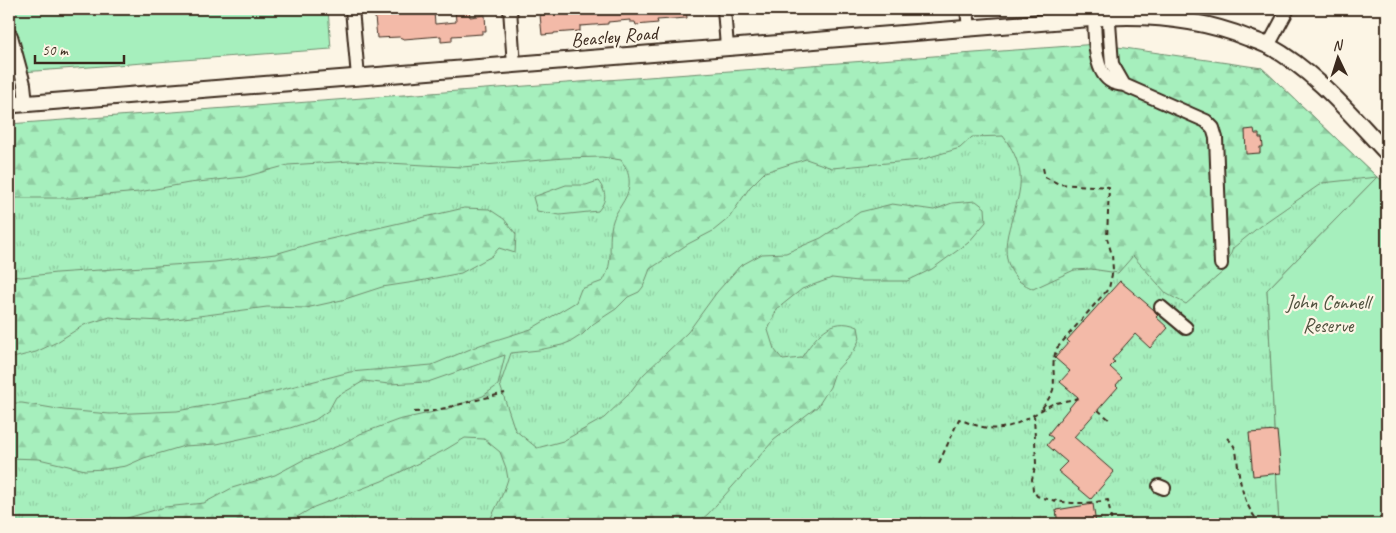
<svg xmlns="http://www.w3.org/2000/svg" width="1396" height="533" font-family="Caveat,sans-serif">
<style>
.grass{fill:url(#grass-tufts);stroke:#708c6e}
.forest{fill:url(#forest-firs);stroke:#708c6e}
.park{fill:#a6efbd;stroke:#708c6e}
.building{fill:#f3baa8;stroke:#3b2a1e}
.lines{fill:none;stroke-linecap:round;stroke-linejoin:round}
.minor-casing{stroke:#3b2a1e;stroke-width:16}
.major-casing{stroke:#3b2a1e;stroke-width:19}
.path{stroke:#3b2a1e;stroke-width:2;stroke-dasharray:5 4;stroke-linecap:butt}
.minor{stroke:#fcf5e5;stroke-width:12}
.major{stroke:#fcf5e5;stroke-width:15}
.labels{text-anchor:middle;stroke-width:4.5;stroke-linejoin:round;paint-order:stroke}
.street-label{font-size:20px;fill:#3b2a1e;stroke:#fcf5e5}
.park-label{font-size:20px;fill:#50513e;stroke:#fcf5e5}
</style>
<defs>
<pattern id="grass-tufts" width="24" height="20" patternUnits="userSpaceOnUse" patternTransform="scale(1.25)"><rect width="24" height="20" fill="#a6efbd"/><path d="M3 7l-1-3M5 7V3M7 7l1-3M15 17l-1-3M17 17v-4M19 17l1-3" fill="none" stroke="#90cda2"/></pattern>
<pattern id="forest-firs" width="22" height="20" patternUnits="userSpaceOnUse" patternTransform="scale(1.25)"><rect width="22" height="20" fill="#a6efbd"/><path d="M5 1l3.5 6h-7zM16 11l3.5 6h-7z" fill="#90cda2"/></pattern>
</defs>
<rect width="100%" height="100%" fill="#fcf5e5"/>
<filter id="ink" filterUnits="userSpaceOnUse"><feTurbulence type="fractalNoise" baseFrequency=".02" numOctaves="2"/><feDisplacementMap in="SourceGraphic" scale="10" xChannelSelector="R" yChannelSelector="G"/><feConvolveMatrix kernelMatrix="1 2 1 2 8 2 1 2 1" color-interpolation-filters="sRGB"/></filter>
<g filter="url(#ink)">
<!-- grass -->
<path class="grass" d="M1262 68 1377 177 1267 290 1279 524H9V125Z"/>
<!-- forest -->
<path class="forest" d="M1097 44 1262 68 1377 177 1322 183 1260 226 1233 248 1225 270 1186 304 1167 294 1133 256 1118 273 1091 269 1074 270 1033 289C1028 286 1020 283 1017 279 989 246 1024 209 1020 174 1018 159 1012 148 1003 136L972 137 960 148 920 160 832 168 806 159 765 172 750 187 729 218 713 231 688 244 650 269 643 287 639 292 628 297 616 309 593 324 583 334 572 341 562 345 539 350 511 353 500 385 515 430 537 448 563 441 604 418 628 395 643 375 688 332 717 292 740 266 762 254 786 253 821 238 860 212 892 204 934 210 952 203 976 201 985 208 986 222 968 243 954 253 932 269 907 281H858L832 278 802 289 777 309 768 330 774 349 783 360 801 358C816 337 830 315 858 327L860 338 854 351 835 372 830 387 818 406 774 440 708 514 696 524H488L504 491 508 479 506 468 500 452 484 439 465 438 445 450 382 481 314 507 285 524H107L165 507 204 503 232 488 275 475 303 460 338 446 360 434 398 420 447 409 483 396 498 385 505 355 428 382 389 384 364 381 336 397 329 410 315 420 290 428 217 444 184 446 144 458 126 466 106 469 85 470 39 459 9 458V403H22L64 410 110 414 177 411 248 398 350 372 432 365 480 345 531 329 576 302 581 289 603 281C615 260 607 247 612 224 615 210 628 200 629 186 630 175 627 169 621 160L602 157 564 158 462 167 351 161 288 165 244 177 189 183 139 192 72 198H9V124Z
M598 181C607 193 607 200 598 211L560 215 537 211 533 197 566 185H586Z
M464 208 489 209 504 219 516 234 515 253 499 248 492 256 461 273 415 282 382 287 342 300 306 308 267 307 161 321 124 319 110 317 84 325 57 342 36 352 9 359V276L21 277 56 273 215 262 275 254 313 243Z"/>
<!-- park -->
<path class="park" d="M9 9H328L331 49 9 73Z
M1377 177 1387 182V524H1279L1267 290Z"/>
<!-- building -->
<path class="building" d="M411 9V14L434 12 435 24 456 22 455 9H469L470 17 485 15 486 31H482V34L452 36V41L441 42V36L404 39 399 37 377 38 375 17 396 15 395 11Z
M592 9H652V10L686 9 687 18 657 20 658 23 636 25 635 22H630V20L608 22V24L580 26V31L554 33V34L542 35 540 15Z
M1254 129 1255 134H1259V138H1262L1263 147H1260V153L1246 154 1245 130Z
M1120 281 1154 310 1158 315 1156 317 1168 328 1150 348 1135 334 1112 360 1115 362 1110 367 1122 378 1116 385 1118 387 1074 437 1114 472 1091 499 1058 471 1067 462 1047 445 1053 438 1048 434 1078 397 1060 382 1070 371 1055 358 1069 342 1067 340Z
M1277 431 1281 473 1253 476 1249 433Z
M1093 504 1096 524H1058L1056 510Z"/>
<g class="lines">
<!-- minor casing -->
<g class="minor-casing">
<path id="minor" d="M352 9 358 77
M510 9 514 65
M724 9 727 47
M967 9 969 29
M1108 9 1112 64 1124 85
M1094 10C1095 30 1092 72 1112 82 1115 84 1120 84 1124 85L1206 121 1213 128 1216 138 1221 264
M9 35 11 36 24 84 26 103
M1268 46 1288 9
M1161 307 1186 328
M1159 486 1164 488"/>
</g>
<!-- major casing -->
<g class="major-casing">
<path id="major" d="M9 105 1109 17C1157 15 1203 20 1248 38 1254 40 1262 43 1269 46 1315 71 1351 115 1387 153"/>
</g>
<!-- path -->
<path class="path" d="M1043 168 1045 177 1059 184 1109 187 1107 238 1112 255 1113 270 1109 288 1057 348C1050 365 1056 375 1053 390 1050 398 1045 404 1040 411L1052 404 1079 398
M1098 410 1111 421
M414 412 433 411 505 393
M1034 414 1036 464 1032 479 1033 490 1037 496C1062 504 1082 505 1108 500L1112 524
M1227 438C1238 448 1236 453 1238 466 1240 486 1246 510 1261 524
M939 463 959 419C995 434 1007 431 1040 411"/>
<!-- minor -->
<use href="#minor" class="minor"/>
<!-- major -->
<use href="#major" class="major"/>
</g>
</g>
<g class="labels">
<!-- street labels -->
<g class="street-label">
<text transform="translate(614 36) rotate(-5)" y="7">Beasley Road</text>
</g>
<!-- park labels -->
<g class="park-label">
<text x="1328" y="309">John Connell<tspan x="1328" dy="23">Reserve</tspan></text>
</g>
</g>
<!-- margin -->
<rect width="1396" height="533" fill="none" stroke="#fcf5e5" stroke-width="30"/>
<rect x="15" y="15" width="1366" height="503" fill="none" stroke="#3b2a1e" stroke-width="2" filter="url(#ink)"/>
<!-- north arrow -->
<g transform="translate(1338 58) rotate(356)" stroke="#fcf5e5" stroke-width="4" paint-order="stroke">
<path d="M0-4L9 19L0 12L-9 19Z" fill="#3b2a1e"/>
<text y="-8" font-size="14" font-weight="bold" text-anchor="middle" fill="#3b2a1e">N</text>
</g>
<!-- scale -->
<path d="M35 55v8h89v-8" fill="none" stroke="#3b2a1e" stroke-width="2.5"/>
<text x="42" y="55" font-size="15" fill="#3b2a1e" stroke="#fcf5e5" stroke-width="4" paint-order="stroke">50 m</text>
</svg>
